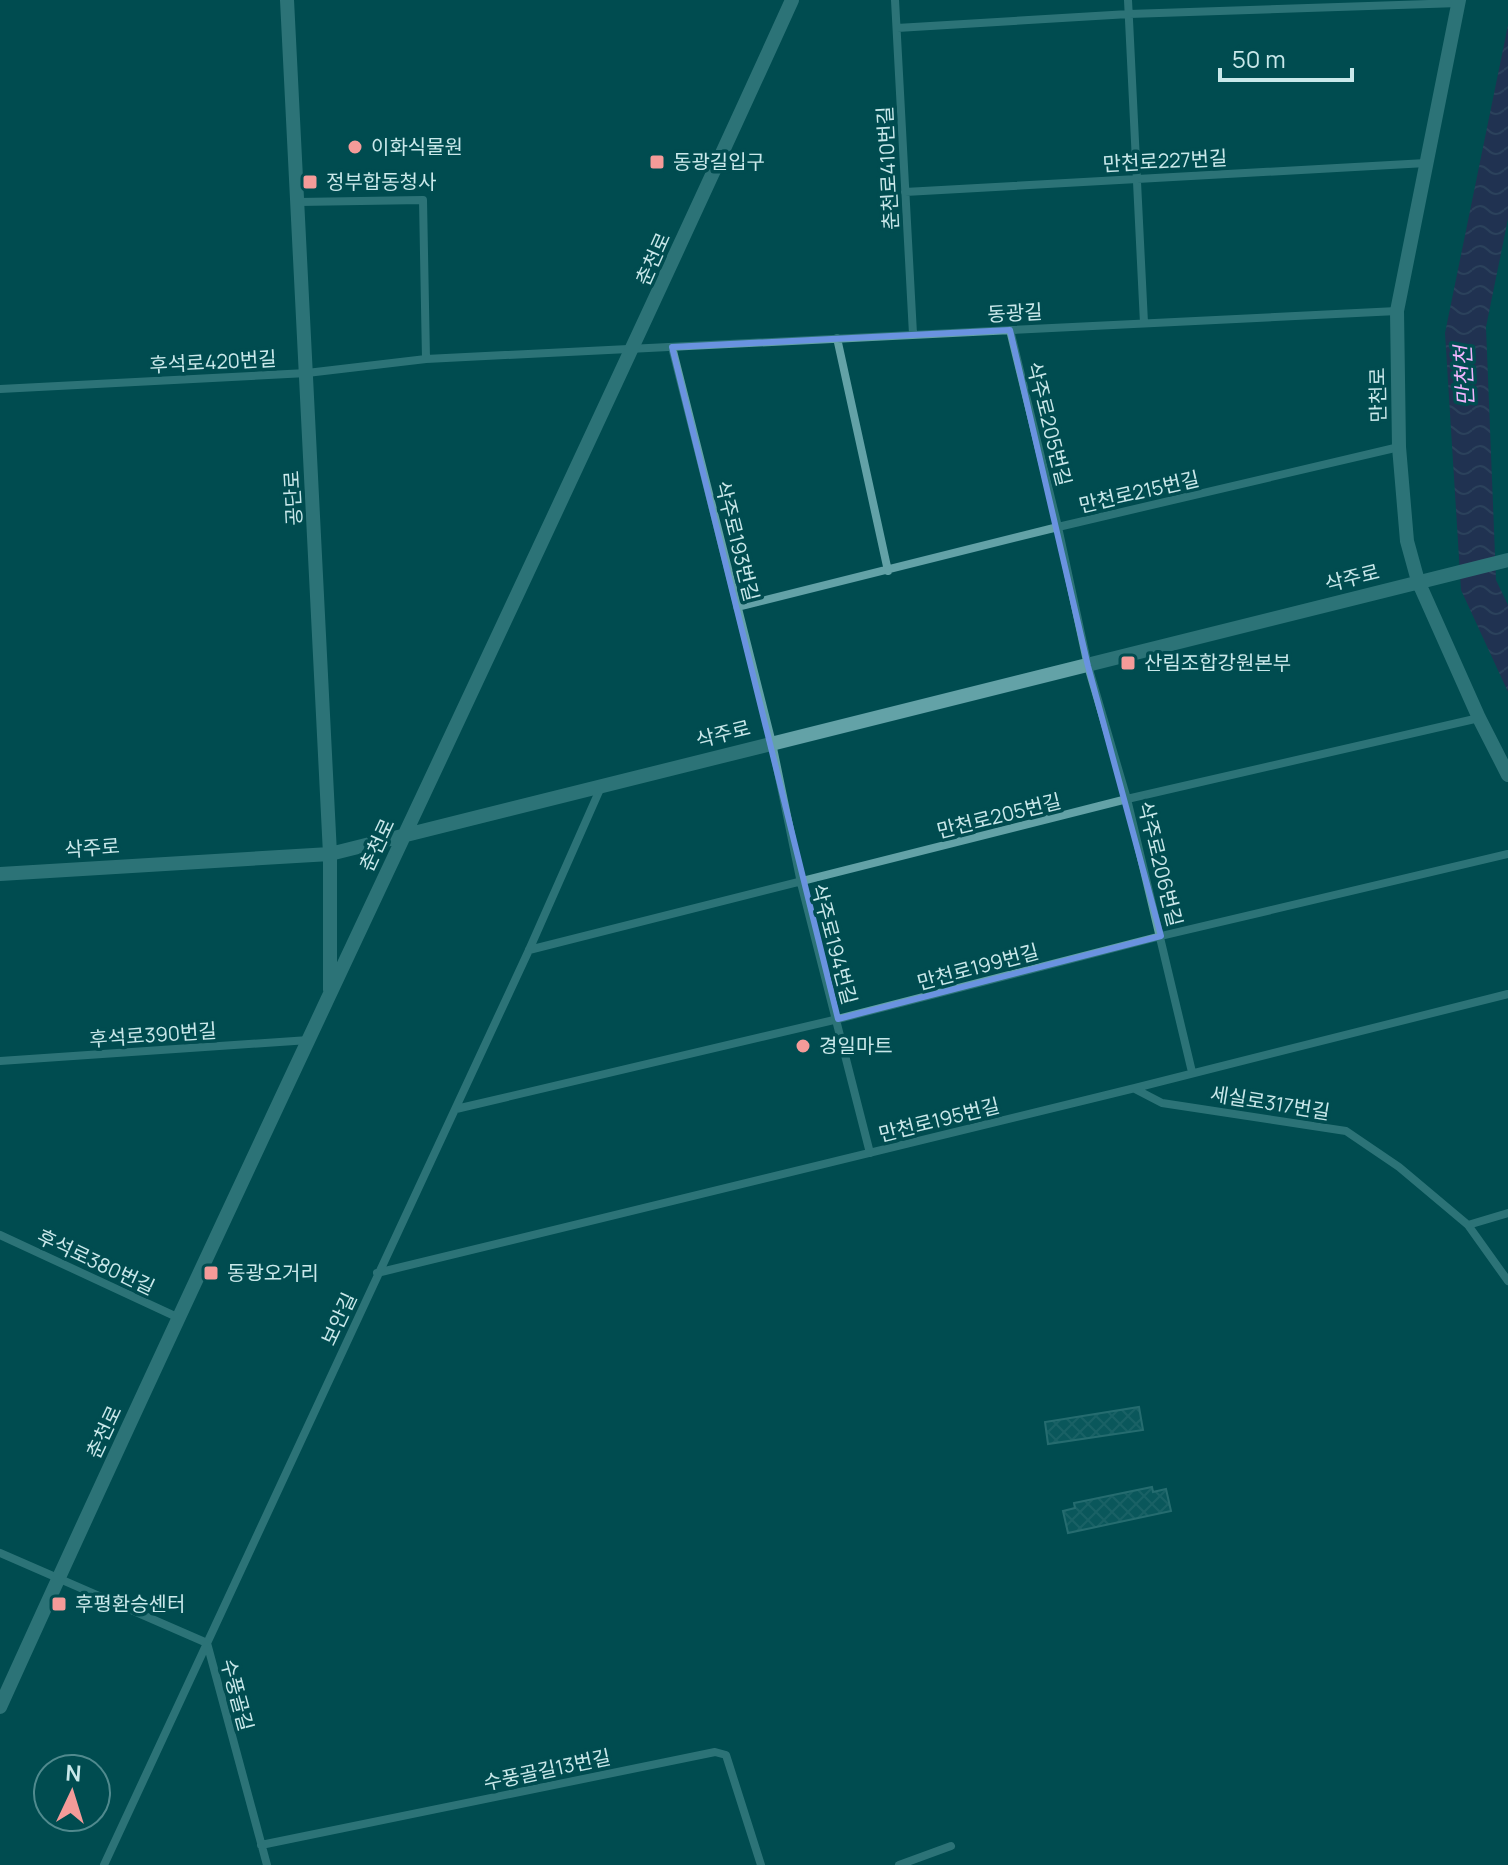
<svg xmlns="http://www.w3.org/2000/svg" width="1508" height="1865" font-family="Manrope,'Noto Sans KR',sans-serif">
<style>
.water{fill:url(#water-waves)}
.building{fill:url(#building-cross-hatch);stroke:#539296;stroke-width:2}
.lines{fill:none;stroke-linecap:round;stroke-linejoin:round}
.minor{stroke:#63a2a7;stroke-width:8}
.tertiary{stroke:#63a2a7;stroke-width:14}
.marked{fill:none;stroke:#6a93e0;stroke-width:6;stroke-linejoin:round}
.poi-dot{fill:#f59b99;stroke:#004c50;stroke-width:3}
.labels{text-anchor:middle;stroke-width:7;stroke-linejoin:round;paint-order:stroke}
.poi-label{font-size:20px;fill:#c9e8ea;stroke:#004c50;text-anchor:start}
.street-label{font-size:20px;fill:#c9e8ea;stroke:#004c50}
.water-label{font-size:22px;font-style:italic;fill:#f1b4fd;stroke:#004c50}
</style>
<defs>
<pattern id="water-waves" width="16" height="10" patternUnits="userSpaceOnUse" patternTransform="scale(2)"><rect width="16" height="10" fill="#481352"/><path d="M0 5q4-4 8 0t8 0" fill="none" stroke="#61356b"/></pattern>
<pattern id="building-cross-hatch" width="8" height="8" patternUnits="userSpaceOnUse" patternTransform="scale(2)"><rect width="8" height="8" fill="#186569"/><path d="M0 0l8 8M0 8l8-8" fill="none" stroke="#387b7f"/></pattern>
</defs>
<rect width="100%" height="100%" fill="#004c50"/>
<!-- water -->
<path class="water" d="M1508 25V219L1486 327 1496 580 1508 605V692L1461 590 1445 333Z"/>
<!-- building -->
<path class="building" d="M1139 1407 1143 1430 1048 1444 1045 1422Z
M1152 1487 1153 1492 1166 1489 1171 1511 1068 1533 1063 1511 1075 1508 1074 1503Z"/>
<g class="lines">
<!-- minor -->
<path class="minor" d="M895 0 913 334
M1128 0 1144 323
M897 28 1129 14 1459 3
M905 192 1426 163
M298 202 423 200 426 359
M1010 330 1058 527 1088 666 1127 799 1192 1072
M837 338 888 571
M672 347 772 743 801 883 870 1153
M0 389 307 373 426 359 1397 311
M737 607 1058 527 1399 447
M529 950 1127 799 1479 718
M0 1061 309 1040
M1135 1089 1162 1103 1346 1131 1399 1167 1468 1225 1508 1281
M456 1109 838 1019 1161 936 1508 854
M1468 1225 1508 1213
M0 1235 179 1318
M377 1273 1135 1088 1508 994
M0 1553 207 1643 267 1865
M261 1845 715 1752 726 1755 761 1865
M104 1865 529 950 601 787
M899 1865 951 1846"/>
<!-- tertiary -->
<path class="tertiary" d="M287 0 330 854V990
M1459 0 1397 311 1399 447 1407 541 1418 581 1479 718 1508 775
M0 874 330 854 1508 560
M0 1707C259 1135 533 571 792 0"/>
</g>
<!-- marked area -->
<path d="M0 0H1508V1865H0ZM1010 330 1088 666 1161 936 838 1019 672 347Z" fill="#004c50" fill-opacity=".55" fill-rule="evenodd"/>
<path class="marked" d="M1010 330 1088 666 1161 936 838 1019 672 347Z"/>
<!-- markers -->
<g class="poi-dot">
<circle cx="355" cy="147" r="8"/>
<rect x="649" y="154" width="16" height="16" rx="4"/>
<rect x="302" y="174" width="16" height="16" rx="4"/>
<rect x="1120" y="655" width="16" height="16" rx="4"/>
<circle cx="803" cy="1046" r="8"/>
<rect x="203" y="1265" width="16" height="16" rx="4"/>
<rect x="51" y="1596" width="16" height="16" rx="4"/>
</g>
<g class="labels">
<!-- poi labels -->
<g class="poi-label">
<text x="371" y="154">이화식물원</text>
<text x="673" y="169">동광길입구</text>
<text x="326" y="189">정부합동청사</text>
<text x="1144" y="670">산림조합강원본부</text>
<text x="819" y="1053">경일마트</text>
<text x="227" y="1280">동광오거리</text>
<text x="75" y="1611">후평환승센터</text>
</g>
<!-- street labels -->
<g class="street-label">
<text transform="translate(1165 161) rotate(-3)" y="7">만천로227번길</text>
<text transform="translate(888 168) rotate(-93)" y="7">춘천로410번길</text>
<text transform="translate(653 259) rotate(-66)" y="7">춘천로</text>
<text transform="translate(1015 313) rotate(-3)" y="7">동광길</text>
<text transform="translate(213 362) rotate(-3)" y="7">후석로420번길</text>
<text transform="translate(1378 395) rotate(-91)" y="7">만천로</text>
<text transform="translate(1049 424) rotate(76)" y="7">삭주로205번길</text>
<text transform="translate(1139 492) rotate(-13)" y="7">만천로215번길</text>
<text transform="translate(293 498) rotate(-93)" y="7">공단로</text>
<text transform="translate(737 541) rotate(76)" y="7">삭주로193번길</text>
<text transform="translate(1352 578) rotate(-14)" y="7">삭주로</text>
<text transform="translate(723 734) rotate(-14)" y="7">삭주로</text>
<text transform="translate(999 816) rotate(-14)" y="7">만천로205번길</text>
<text transform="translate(377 845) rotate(-65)" y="7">춘천로</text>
<text transform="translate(92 848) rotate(-4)" y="7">삭주로</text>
<text transform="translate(1160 864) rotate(76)" y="7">삭주로206번길</text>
<text transform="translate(834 944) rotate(75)" y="7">삭주로194번길</text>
<text transform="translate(978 967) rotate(-15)" y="7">만천로199번길</text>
<text transform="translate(153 1035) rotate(-4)" y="7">후석로390번길</text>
<text transform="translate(1270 1103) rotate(9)" y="7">세실로317번길</text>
<text transform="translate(939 1120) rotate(-14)" y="7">만천로195번길</text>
<text transform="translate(96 1262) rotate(25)" y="7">후석로380번길</text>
<text transform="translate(339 1319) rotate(-65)" y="7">보안길</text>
<text transform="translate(104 1432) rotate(-65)" y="7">춘천로</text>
<text transform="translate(237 1695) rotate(75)" y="7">수풍골길</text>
<text transform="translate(547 1770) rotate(-12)" y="7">수풍골길13번길</text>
</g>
<!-- water labels -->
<g class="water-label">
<text transform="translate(1464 376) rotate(-93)" y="8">만천천</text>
</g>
</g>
<!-- north arrow -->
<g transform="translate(72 1793) rotate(4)"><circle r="38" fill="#004c50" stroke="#508a8e" stroke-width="2"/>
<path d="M0-6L14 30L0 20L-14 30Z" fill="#f59b99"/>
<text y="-12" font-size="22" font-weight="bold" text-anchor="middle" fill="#c9e8ea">N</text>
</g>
<!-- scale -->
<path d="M1220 68v12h132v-12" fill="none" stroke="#c9e8ea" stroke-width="4"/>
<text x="1232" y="68" font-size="24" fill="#c9e8ea" stroke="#004c50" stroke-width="6" paint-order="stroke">50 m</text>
</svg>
